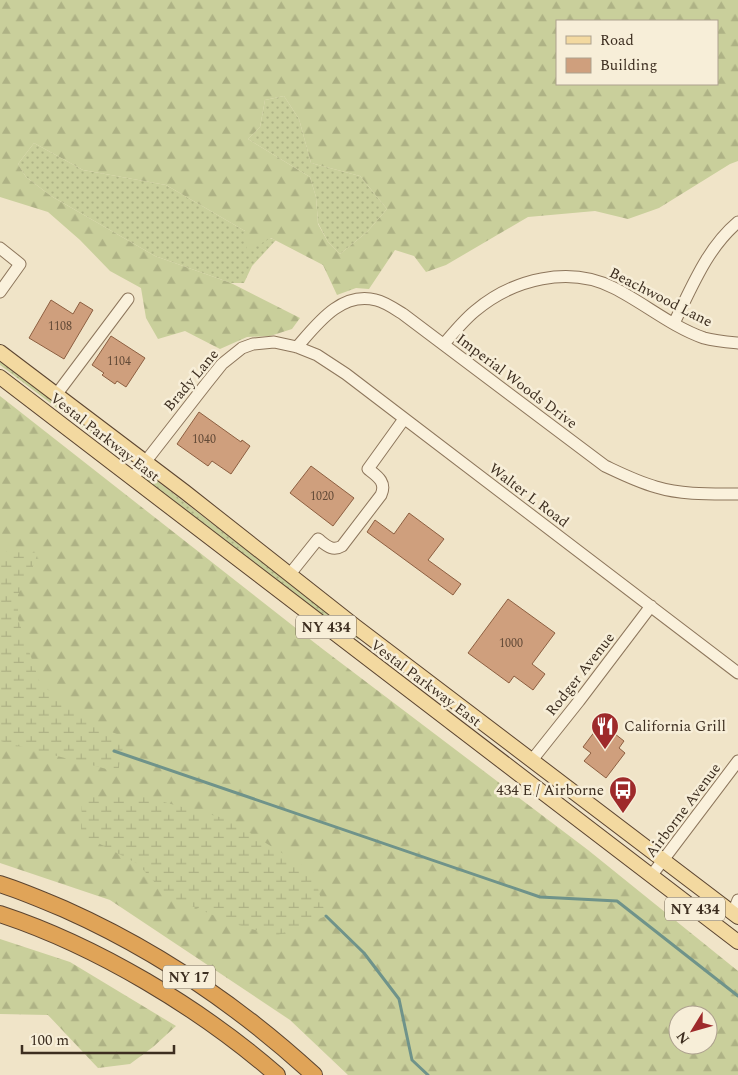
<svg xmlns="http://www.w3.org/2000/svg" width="738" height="1075" font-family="Spectral,serif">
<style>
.grass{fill:url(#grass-dots)}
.forest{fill:url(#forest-firs);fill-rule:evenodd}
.wetland{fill:url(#wetland-marsh)}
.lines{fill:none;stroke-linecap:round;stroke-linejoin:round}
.stream{stroke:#6f938a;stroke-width:3}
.building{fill:#cf9f7d;stroke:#8d5f41}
.minor-casing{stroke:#8d765c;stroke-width:13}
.major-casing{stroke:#5b4430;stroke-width:16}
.highway-casing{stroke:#5b4430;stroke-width:18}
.minor{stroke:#faf1dc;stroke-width:11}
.major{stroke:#f3d9a0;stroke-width:14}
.highway{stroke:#e0a458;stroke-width:16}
.labels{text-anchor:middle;stroke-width:5;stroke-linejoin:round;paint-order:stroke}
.number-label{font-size:12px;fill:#624a37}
.shield{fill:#f7eed8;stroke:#756857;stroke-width:1}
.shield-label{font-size:14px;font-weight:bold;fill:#3d2e20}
.street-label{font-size:15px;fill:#3d2e20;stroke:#f7eed8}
.poi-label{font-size:15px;fill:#3d2e20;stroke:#f7eed8;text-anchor:start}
</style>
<defs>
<pattern id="grass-dots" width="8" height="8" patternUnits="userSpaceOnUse" patternTransform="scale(1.25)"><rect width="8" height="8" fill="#c9cf9b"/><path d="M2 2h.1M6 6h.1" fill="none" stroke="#aeb285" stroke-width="1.8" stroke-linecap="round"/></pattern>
<pattern id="forest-firs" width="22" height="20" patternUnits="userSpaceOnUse" patternTransform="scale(1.25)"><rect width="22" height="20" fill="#c9cf9b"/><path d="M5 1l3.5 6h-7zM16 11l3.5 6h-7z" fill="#aeb285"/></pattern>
<pattern id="wetland-marsh" width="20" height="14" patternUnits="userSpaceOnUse" patternTransform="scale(1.25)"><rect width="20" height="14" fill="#c9cf9b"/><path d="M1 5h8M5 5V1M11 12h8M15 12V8" fill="none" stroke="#aeb285"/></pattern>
</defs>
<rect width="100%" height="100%" fill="#f0e4c8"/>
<!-- grass -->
<path class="grass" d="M284 96 299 119 311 163 360 176 387 209 367 232 340 254 328 242 318 223 316 197 310 177 248 139 260 127 265 100Z
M34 143 83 170 166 185 245 231 276 240 252 266 244 283H231L155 256 51 196 26 177 18 164Z
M0 359 124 453V456L118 454 0 365Z
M144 471 363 640 358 639 330 623 141 477Z"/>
<!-- forest -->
<path class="forest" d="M0 0H738V161L730 164 659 208 628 219 595 211 528 217 446 265 426 272 414 256 395 250 369 289 356 288 337 295 323 265 271 238 247 251 245 231 166 185 83 170 34 143 18 164 26 177 51 196 155 256 231 283 300 318 292 329 270 336 247 337 220 349 185 331 158 339 146 318 141 288 110 271 80 240 48 212 0 197ZM557 21H717V84H557ZM284 96 299 119 311 163 360 176 387 209 367 232 340 254 328 242 318 224 316 197 310 177 248 139 260 127 265 100Z
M0 396 320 647 588 850 738 971V1075H348L290 1020 110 900 0 863ZM678 1015H708V1045H678Z
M0 939 70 962 176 1026 153 1047 130 1064 98 1068 48 1015 0 1014Z"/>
<!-- wetland -->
<path class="wetland" d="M0 551 38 553 32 569 18 595V619L40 683 88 723 125 737 118 772 0 741Z
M82 797H145L227 819 313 872 326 916 276 936 235 924 167 896 138 864 81 834Z"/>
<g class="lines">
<!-- stream -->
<path class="stream" d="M114 751 540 897 617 901 738 996
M326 916 364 953 399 999 412 1060 428 1075"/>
</g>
<!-- building -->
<path class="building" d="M51 300 73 314 80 302 93 310 64 359 29 338Z
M111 336 145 358 126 387 117 381 115 384 102 375 104 373 92 365Z
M199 412 241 442 242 440 250 446 231 474 212 461 208 466 177 444Z
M311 466 354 498 333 526 290 493Z
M409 513 444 539 428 560 461 584 453 595 367 532 375 520 394 534Z
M508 599 555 633 532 664 545 674 533 690 514 676 509 683 468 653Z
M601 723 624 741 619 748 625 753 606 778 584 761 591 753 583 747Z"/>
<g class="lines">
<!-- minor casing -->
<g class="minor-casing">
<path id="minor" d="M0 248 20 264 0 292
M674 323C692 287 707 248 738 222
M444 344C454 332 464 320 475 311 513 279 569 265 614 288 644 303 672 327 704 338 715 341 727 342 738 343
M297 347C317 324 341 291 376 300 385 302 395 309 403 314L605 466C622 474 638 482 656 487 682 495 711 494 738 494
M56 395 128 299
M132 479 206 384 222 364 242 348 253 344 274 342 297 347 317 355 346 374 738 673
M290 574 318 539C326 545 332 552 342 546L381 495C387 482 377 476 368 469L404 419
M532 760 579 701 651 606
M651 876 738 761
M733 913 738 900"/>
</g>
<!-- major casing -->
<g class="major-casing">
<path id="major" d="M0 352 185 492 355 626 738 917
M0 377 738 942"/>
</g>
<!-- highway casing -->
<g class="highway-casing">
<path id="highway" d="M0 884C22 891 43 900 64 909 156 950 240 1007 314 1075
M0 914C97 946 200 1008 277 1075"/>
</g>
<!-- minor -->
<use href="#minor" class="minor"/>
<!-- major -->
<use href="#major" class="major"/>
<!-- highway -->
<use href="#highway" class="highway"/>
</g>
<!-- icons -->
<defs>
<g id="restaurant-pin" transform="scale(1.4375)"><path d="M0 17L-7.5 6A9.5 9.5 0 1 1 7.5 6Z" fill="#9e2a2b" stroke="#f7eed8"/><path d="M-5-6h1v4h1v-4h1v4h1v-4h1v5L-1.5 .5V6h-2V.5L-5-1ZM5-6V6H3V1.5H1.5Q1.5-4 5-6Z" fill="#fff"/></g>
<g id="bus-pin" transform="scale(1.4375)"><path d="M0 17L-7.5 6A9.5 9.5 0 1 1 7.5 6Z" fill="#9e2a2b" stroke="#f7eed8"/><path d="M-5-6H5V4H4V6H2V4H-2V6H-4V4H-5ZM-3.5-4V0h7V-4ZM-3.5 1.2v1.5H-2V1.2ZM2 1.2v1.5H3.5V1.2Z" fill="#fff"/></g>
</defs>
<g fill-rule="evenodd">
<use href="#restaurant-pin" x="605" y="726"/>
<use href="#bus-pin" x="623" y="790"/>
</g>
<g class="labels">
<!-- number labels -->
<g class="number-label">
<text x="60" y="330">1108</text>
<text x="119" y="365">1104</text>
<text x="204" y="443">1040</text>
<text x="322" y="500">1020</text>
<text x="511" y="647">1000</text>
</g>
<!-- shield labels -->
<g class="shield">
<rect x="296" y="615.5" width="60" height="23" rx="4"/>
<rect x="665" y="897.5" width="60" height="23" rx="4"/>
<rect x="163" y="965.5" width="52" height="23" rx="4"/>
</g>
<g class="shield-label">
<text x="326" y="632">NY 434</text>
<text x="695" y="914">NY 434</text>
<text x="189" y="982">NY 17</text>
</g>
<!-- street labels -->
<g class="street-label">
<text transform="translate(661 297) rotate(27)" y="5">Beachwood Lane</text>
<text transform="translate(191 380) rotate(-50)" y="5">Brady Lane</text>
<text transform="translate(517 381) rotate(37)" y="5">Imperial Woods Drive</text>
<text transform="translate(105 437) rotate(38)" y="5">Vestal Parkway East</text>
<text transform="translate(529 495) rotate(37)" y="5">Walter L Road</text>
<text transform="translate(580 674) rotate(-52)" y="5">Rodger Avenue</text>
<text transform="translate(426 683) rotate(37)" y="5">Vestal Parkway East</text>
<text transform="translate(683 810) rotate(-53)" y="5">Airborne Avenue</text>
</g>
<!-- poi labels -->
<g class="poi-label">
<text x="624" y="731">California Grill</text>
<text x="604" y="795" text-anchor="end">434 E / Airborne</text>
</g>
</g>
<!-- legend -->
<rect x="556" y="20" width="162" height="65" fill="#f7eed8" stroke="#ada18e"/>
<rect x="566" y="36" width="25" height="8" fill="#f3d9a0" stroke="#ada18e"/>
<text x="600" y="45" font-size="15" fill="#3d2e20">Road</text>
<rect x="566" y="58" width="25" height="15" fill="#cf9f7d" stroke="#ada18e"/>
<text x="600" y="70" font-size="15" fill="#3d2e20">Building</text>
<!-- north arrow -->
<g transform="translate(693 1030) rotate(233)"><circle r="24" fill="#f7eed8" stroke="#ada18e"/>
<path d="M0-4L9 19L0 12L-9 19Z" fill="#9e2a2b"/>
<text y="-8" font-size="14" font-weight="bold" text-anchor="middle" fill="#3d2e20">N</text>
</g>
<!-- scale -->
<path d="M22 1045v8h152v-8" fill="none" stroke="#3d2e20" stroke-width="2.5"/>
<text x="30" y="1045" font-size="15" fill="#3d2e20" stroke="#f7eed8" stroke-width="4" paint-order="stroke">100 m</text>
</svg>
